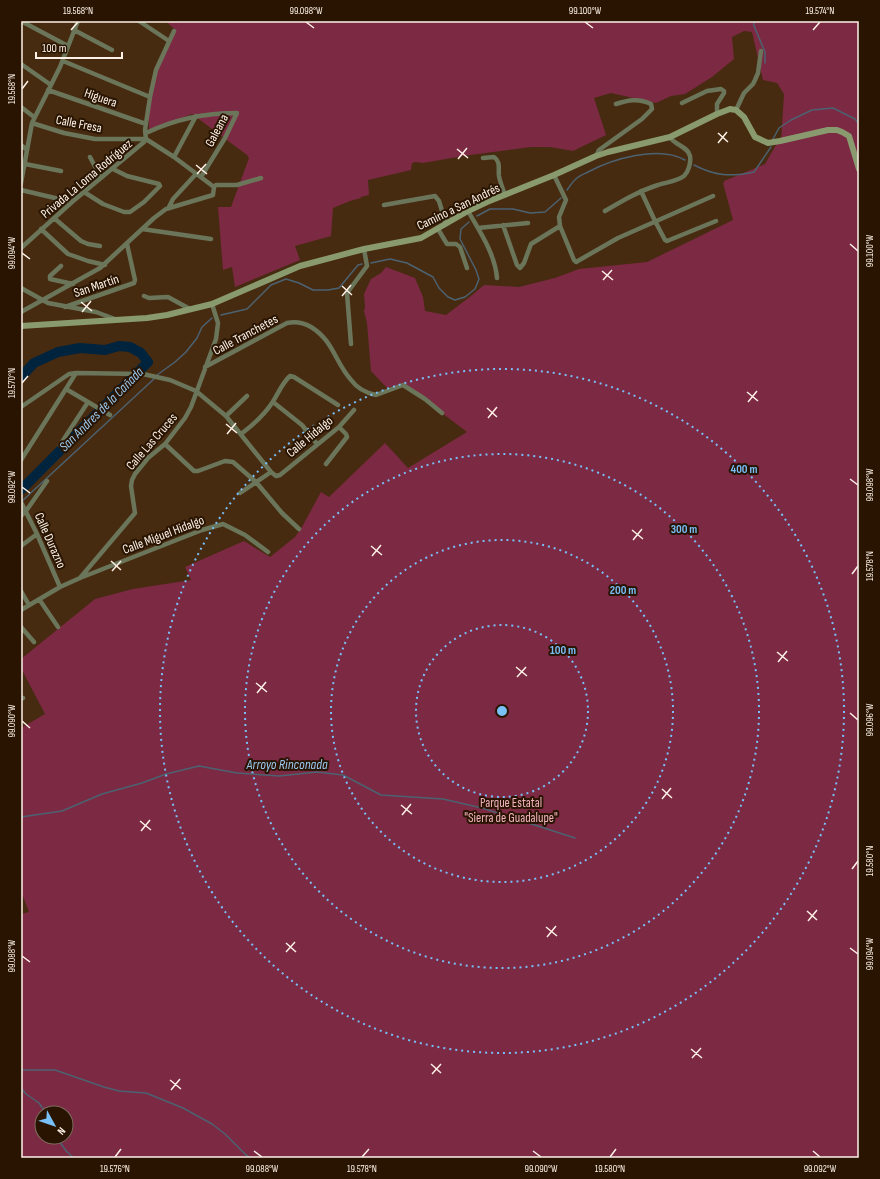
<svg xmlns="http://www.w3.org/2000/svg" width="880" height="1179" font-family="'Sofia Sans Condensed',sans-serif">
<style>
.green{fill:#7c2943;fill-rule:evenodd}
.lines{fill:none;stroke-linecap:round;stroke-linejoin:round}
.stream{stroke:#4c6271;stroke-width:1.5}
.river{stroke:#00243e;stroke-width:10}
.street{stroke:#6b755a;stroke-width:4.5}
.secondary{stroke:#8a9a6f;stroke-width:6}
.ticks{fill:none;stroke:#fdf1e7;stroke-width:1.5}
.ring{fill:none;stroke:#79bff8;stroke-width:2;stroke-dasharray:2 4}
.labels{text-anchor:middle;stroke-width:4;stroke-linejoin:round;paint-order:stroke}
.street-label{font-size:13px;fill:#fdf1e7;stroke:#281401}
.park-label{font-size:13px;fill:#f3b4c2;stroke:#281401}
.water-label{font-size:14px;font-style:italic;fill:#99c8f0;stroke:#281401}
.centre{fill:#79bff8;stroke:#281401;stroke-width:2}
.ring-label{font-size:12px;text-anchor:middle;font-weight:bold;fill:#79bff8;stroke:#281401;stroke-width:4;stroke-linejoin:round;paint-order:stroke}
.neatline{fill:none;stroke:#fdf1e7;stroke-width:1.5}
.ticks-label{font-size:10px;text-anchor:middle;fill:#fdf1e7}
</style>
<rect width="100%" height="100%" fill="#462b10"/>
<!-- green -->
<path class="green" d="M166 21H859V1158H21V914L29 912 21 891V728L45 714 21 668V659L95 599 133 589 191 580 185 567 244 541 270 557 295 537 302 527 321 492 329 497 385 443 408 468 467 432 409 388 399 385 387 388 371 371 367 323 364 311 365 307 364 294 371 279 381 273 386 267 415 278 423 297 425 311 446 315 471 296 484 285 519 287 555 278 579 269 647 262 733 220 723 183H724V181L765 164 777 143 781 142 784 94 777 83 763 80 752 32 744 31 732 37 734 59 712 77 685 94 671 96 656 103 611 93 594 98 606 135 573 151 550 147H531L463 156 423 163 416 162 412 163 411 170 368 180 369 195 361 197V198L350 201 333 208 331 236 295 246 300 260 235 287 232 267 223 270 218 207H231L249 158 247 155 192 114 149 130V107L157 70 175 30ZM42 1113H66V1137H42Z"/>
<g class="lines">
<!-- stream -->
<path class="stream" d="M754 21V26L765 52V63
M773 139 779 128 791 120 812 110 833 108 855 119 859 124
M694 165C715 176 731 177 754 172L771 147
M567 190C570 186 573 181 577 178 580 175 584 174 588 172 612 159 659 145 685 160
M477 216 490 209H513L530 213 545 212 561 198
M371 263 390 259 407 263 433 277 439 288 448 297 455 300 465 297 475 289 479 279 476 270 460 239 461 229 469 222
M221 315 247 309 271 285 286 279 299 283 313 290H328L339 288 358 265 362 264
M157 375 175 362 186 352 197 338 202 327 212 318
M21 502 155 378
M21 817 62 811 102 794 142 783 166 774 199 766 237 773 279 776 317 772 343 775 381 795 443 799 482 808 575 838
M21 1070H55L104 1087 119 1091 146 1093 183 1108 212 1124 225 1134 246 1155 251 1158
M21 1088 26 1094 39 1103 46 1113
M56 1137 67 1152 74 1158"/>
<!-- river -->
<path class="river" d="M21 377 34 363 58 352 80 348 105 350 119 346 130 347 141 353 148 362 21 490"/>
<!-- street -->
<path class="street" d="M21 21 68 46
M139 21 169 41
M74 30 112 50
M63 61 150 97
M21 64 51 85
M48 90 146 124
M682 103 707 91 721 89 724 91V93L717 104V114
M21 107 34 117
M736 110 744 93 753 84 755 80 758 73 761 51
M32 123 64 133 95 139H146
M146 133C175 119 205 113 237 113L225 138 201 177
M146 139 174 157 214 187
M21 145 27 150
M596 156 599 150 642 119 652 109 651 104C639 98 628 100 616 104
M90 157 101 178
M174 157 196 116
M483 158 494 157C501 162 498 168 499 176 500 182 503 189 505 195
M25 164 61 171
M554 175 566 200 559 217 560 226 574 260 576 262 618 238 713 196
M21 183 32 123 60 67 78 21
M214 187 216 185H237L261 178
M21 190 72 202
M641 191 655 221 665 240 667 241 716 221
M84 192 103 204 124 212H130L144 202 160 186 159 184 127 176 113 169
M384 205 435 196 439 201 446 224
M169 207 173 199 196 174
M468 211C480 232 495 254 497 278
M605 211C622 201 639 191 658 185 666 182 676 182 684 176 689 171 691 162 690 156 688 146 674 145 670 137
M54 218 81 241 88 244 100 246
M503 225 517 265 520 268 524 263 531 244 560 226
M478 228 528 223
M41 229 68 254 88 261 105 265
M142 229 211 239
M438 229 447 244H456L460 247 467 268
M21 248 72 202 144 142 146 139 145 130 150 97 156 70 174 31
M61 266 50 276V279L73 284
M21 288 48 303 96 312 115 319
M144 296 149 298 168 297 190 309
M65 307 134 283 135 280 127 244
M21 312 100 268 154 218 166 209 213 195 214 187
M351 344 347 293 367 266 364 249
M205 367 287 323C296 321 304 323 311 327 334 341 335 363 352 381 357 388 367 393 376 395L403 385 425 399 442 413
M66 389 110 415
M273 402 302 425 317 444
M21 407 69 374 76 373 143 374 170 380 196 391 226 416 271 472 276 476 280 475 339 427 354 410
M226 416 247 396
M241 434C253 425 264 415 272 403 278 394 282 383 290 376L294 377 338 405
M165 444 194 471H198L225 461 233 462 256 482 282 513 299 529
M60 445 88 402
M21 460 76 373
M326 464 347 437 346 434 339 427
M240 493 271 472
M21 502 37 534 60 587
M21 516 26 511 47 481
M21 546 37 534
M80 578 135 513 131 486 132 480 135 474 148 458 165 444 185 418 191 407 216 339 218 323 212 304
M21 591 29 605
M39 599 58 627
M21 610 60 587 80 578 202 530 223 524 245 535 268 552
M21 627 34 642
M21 699 23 698"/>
<!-- secondary -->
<path class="secondary" d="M21 326 147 318 167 315 212 304 300 266 364 249 421 238 468 211 487 202 554 175 596 156 608 152 670 137 717 114 730 109 736 110 744 117 755 137 768 143 780 141 828 130H837L842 132 849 136 859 169"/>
</g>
<!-- ticks -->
<path class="ticks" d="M306 22 314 28M585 22 593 28M71 30 78 22M813 30 820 22M22 89 28 81M718 133 728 142M718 143 727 132M457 149 468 158M458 159 467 148M196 165 207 174M197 174 206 164M850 244 858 251M22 253 30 259M602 271 613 280M603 280 612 270M342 286 352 295M342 296 351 285M81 302 92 311M82 312 91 301M22 383 28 376M747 392 758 401M748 402 757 391M487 408 497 417M488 418 497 407M226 424 237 433M227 434 236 423M850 479 858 485M22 487 30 493M632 530 643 539M633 540 642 529M371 546 382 555M372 556 381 545M111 561 121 570M112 571 121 561M852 574 858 566M777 652 788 661M778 662 787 651M516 667 527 676M517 677 526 667M256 683 267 692M257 693 266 682M850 713 858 720M22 721 30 728M662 789 672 798M662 799 671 788M401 805 412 814M402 815 411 804M140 821 151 830M141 831 150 820M852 869 858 861M807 911 817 920M808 921 817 910M546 927 557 936M547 937 556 926M286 943 296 952M850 948 858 954M286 952 295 942M22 956 30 962M691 1049 702 1058M692 1058 701 1048M431 1064 441 1073M432 1074 441 1064M170 1080 181 1089M171 1090 180 1079M254 1151 262 1157M533 1151 541 1157M813 1151 820 1157M115 1157 121 1149M362 1157 369 1149M610 1157 616 1149"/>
<!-- distance rings -->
<g class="ring">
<circle cx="502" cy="711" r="86"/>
<circle cx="502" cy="711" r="171"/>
<circle cx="502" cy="711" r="257"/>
<circle cx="502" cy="711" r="342"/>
</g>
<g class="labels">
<!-- street labels -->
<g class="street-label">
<text transform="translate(101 97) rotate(19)" y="5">Higuera</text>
<text transform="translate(79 123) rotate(11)" y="5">Calle Fresa</text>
<text transform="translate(216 130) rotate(-62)" y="5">Galeana</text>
<text transform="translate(86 178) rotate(-40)" y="5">Privada La Loma Rodríguez</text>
<text transform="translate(458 206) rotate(-26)" y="5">Camino a San Andrés</text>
<text transform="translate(96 285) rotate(-19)" y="5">San Martín</text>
<text transform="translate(245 334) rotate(-28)" y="5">Calle Tranchetes</text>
<text transform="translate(309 436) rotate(-40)" y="5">Calle Hidalgo</text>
<text transform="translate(151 441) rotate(-49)" y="5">Calle Las Cruces</text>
<text transform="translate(163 534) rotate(-21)" y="5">Calle Miguel Hidalgo</text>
<text transform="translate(51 540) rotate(66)" y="5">Calle Durazno</text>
</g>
<!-- park labels -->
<g class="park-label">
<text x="511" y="807">Parque Estatal<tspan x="511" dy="15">"Sierra de Guadalupe"</tspan></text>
</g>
<!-- water labels -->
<g class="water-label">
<text transform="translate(101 409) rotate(-45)" y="5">San Andres de la Cañada</text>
<text x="287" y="769">Arroyo Rinconada</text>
</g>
</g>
<circle cx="502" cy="711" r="6" class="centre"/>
<g class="ring-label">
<text x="744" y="473">400 m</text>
<text x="684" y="533">300 m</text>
<text x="623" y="594">200 m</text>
<text x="563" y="654">100 m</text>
</g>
<!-- border -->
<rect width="880" height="1179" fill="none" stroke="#281401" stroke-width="44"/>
<!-- north arrow -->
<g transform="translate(54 1125) rotate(130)"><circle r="19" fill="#281401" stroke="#7d6c5d"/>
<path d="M0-3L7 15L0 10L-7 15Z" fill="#79bff8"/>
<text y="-6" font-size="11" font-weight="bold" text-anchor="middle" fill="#fdf1e7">N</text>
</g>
<!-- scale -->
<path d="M36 52v6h86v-6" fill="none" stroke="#fdf1e7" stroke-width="2"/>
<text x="42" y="52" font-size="12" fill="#fdf1e7" stroke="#281401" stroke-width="3" paint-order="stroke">100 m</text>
<rect x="22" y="22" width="836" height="1135" class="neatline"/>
<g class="ticks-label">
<text x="78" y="14">19.568°N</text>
<text x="306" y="14">99.098°W</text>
<text x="585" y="14">99.100°W</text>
<text x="820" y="14">19.574°N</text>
<text transform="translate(11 89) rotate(-90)" y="4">19.568°N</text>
<text transform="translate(869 251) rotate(-90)" y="4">99.100°W</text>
<text transform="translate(11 253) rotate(-90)" y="4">99.094°W</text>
<text transform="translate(11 383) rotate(-90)" y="4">19.570°N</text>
<text transform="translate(869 485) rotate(-90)" y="4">99.098°W</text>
<text transform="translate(11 487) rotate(-90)" y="4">99.092°W</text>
<text transform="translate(869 566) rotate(-90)" y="4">19.578°N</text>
<text transform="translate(869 720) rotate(-90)" y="4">99.096°W</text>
<text transform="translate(11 721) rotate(-90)" y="4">99.090°W</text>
<text transform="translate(869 861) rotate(-90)" y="4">19.580°N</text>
<text transform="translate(869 954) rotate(-90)" y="4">99.094°W</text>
<text transform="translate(11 956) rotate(-90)" y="4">99.088°W</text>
<text x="115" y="1172">19.576°N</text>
<text x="262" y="1172">99.088°W</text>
<text x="362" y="1172">19.578°N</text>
<text x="541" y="1172">99.090°W</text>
<text x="610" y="1172">19.580°N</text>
<text x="820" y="1172">99.092°W</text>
</g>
</svg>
